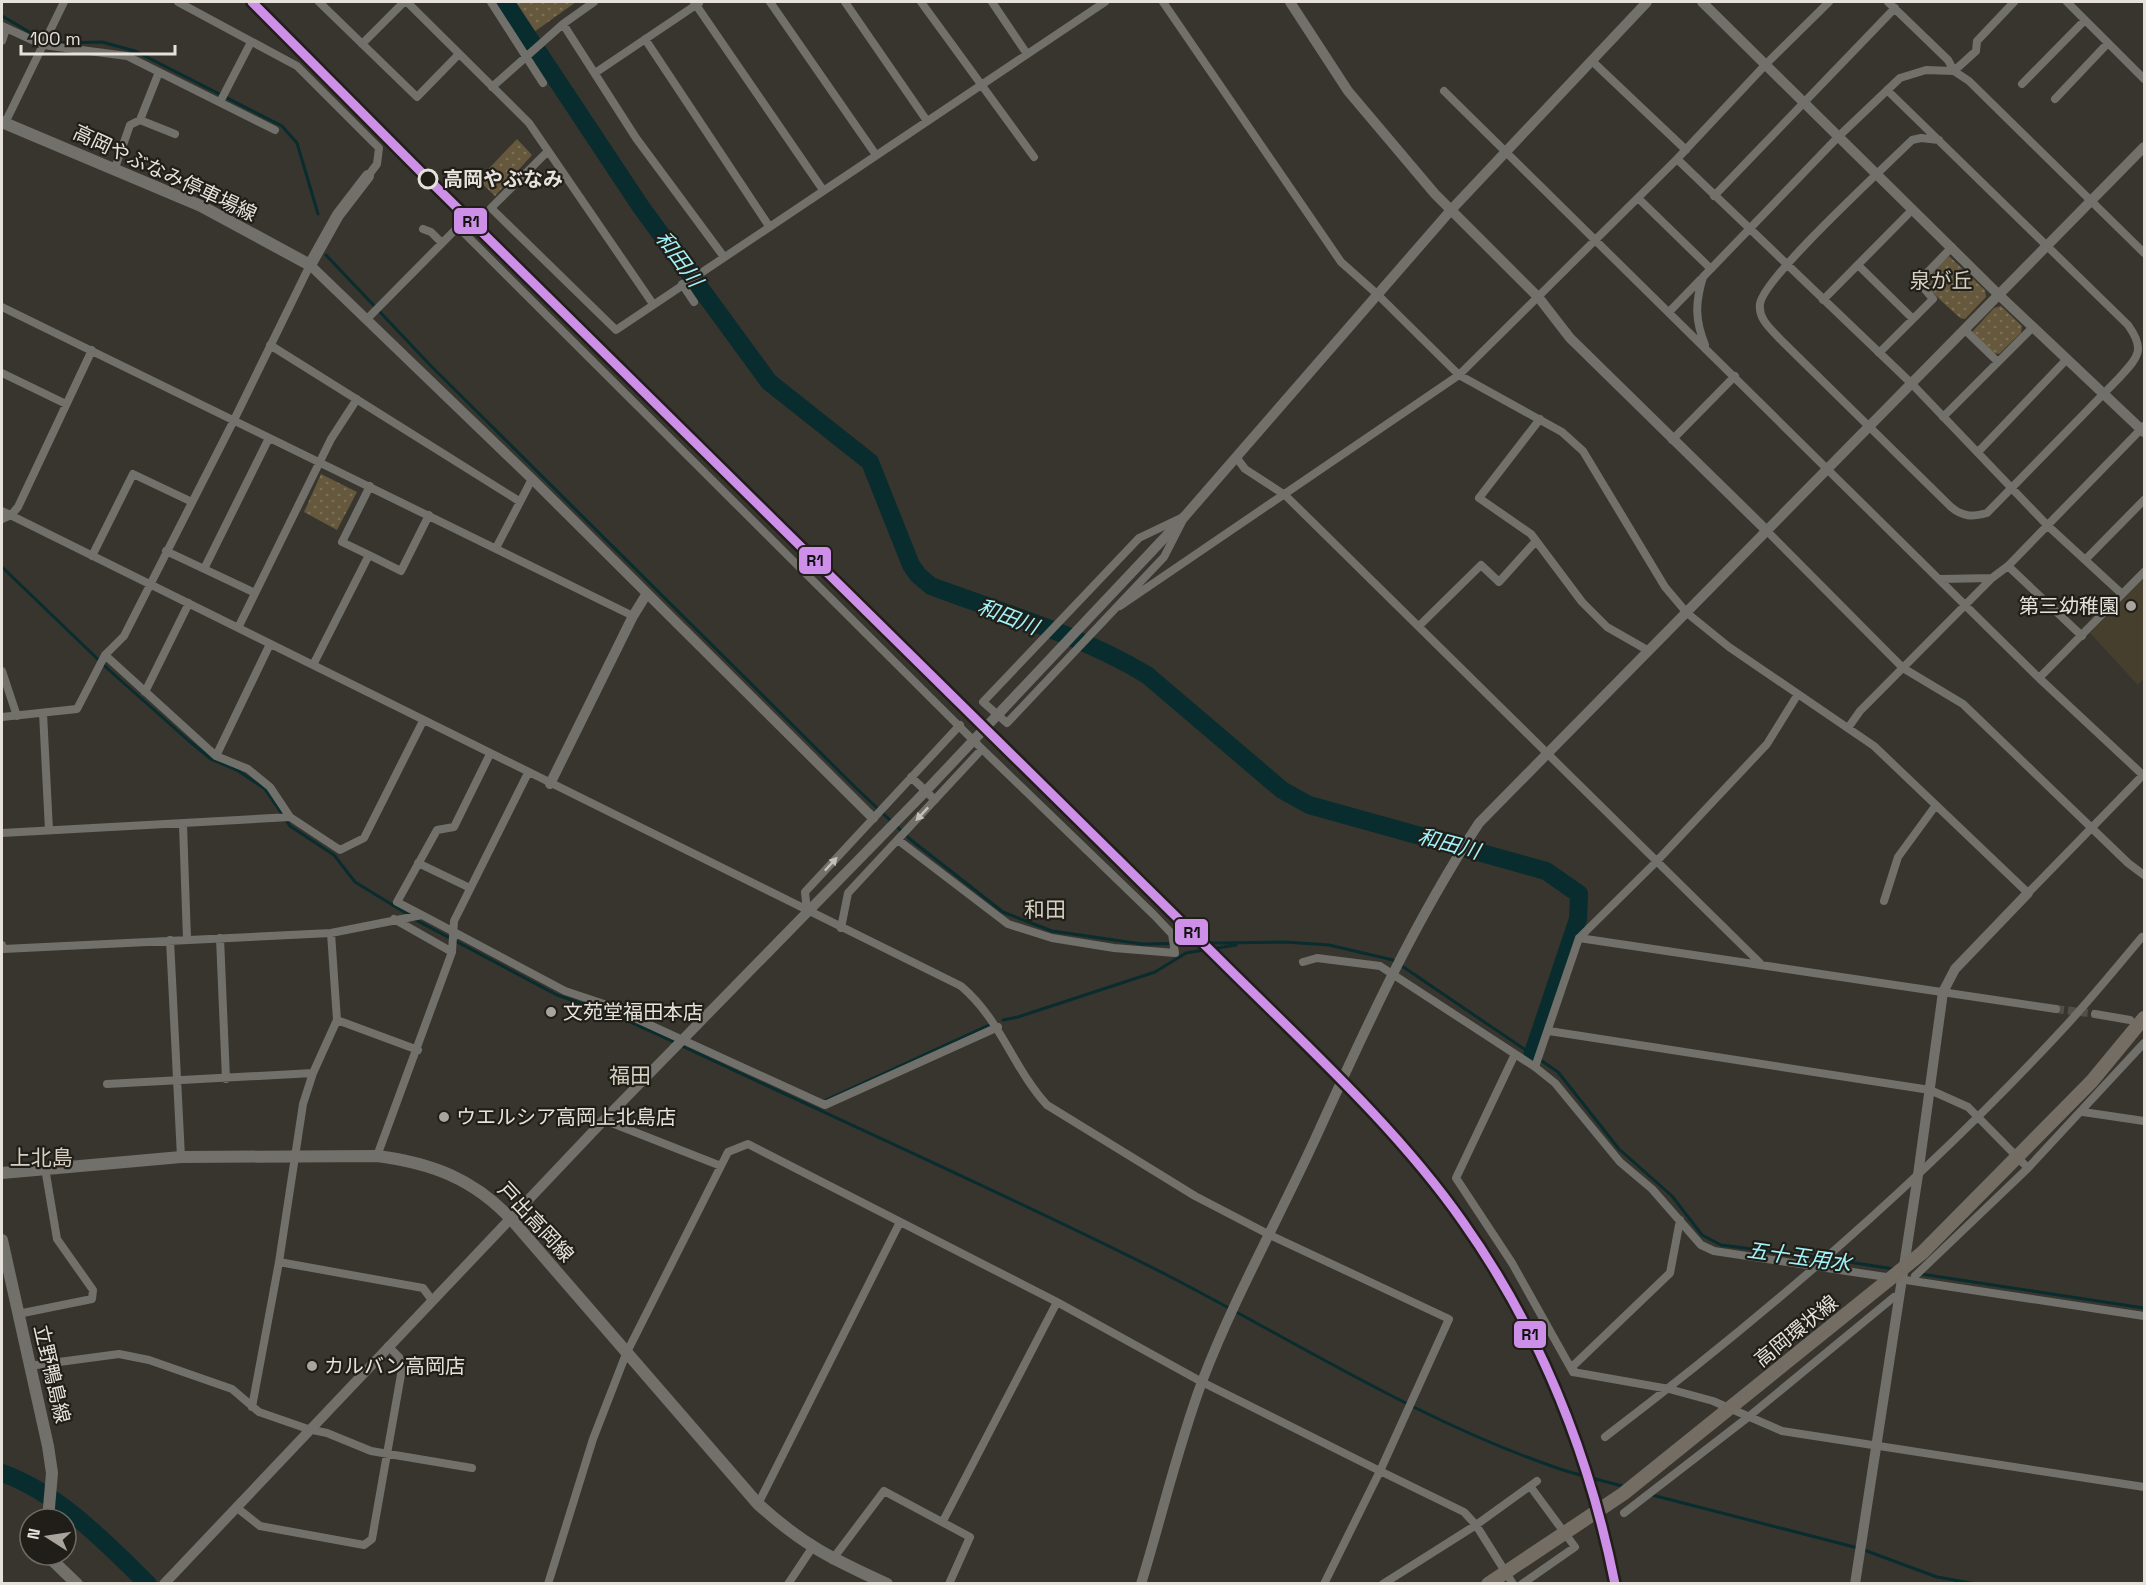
<svg xmlns="http://www.w3.org/2000/svg" width="2146" height="1585" font-family="'Space Grotesk','Noto Sans JP',sans-serif">
<style>
.built{fill:#463f2d}
.park{fill:url(#park-dots)}
.lines{fill:none;stroke-linecap:round;stroke-linejoin:round}
.stream{stroke:#092c2e;stroke-width:3}
.river{stroke:#092c2e;stroke-width:18}
.minor-tunnel{stroke:#524f48;stroke-width:8;stroke-dasharray:8 4;stroke-linecap:butt}
.minor{stroke:#72706b;stroke-width:8}
.tertiary{stroke:#72706b;stroke-width:10}
.secondary{stroke:#72706b;stroke-width:12}
.primary{stroke:#746d64;stroke-width:14}
.rail-1-casing{stroke:#201e18;stroke-width:14}
.rail-1{stroke:#ce8fe9;stroke-width:9}
.oneway{fill:#c3c0b9}
.stop-dot{fill:#201e18;stroke:#e6e2db;stroke-width:3}
.poi-dot{fill:#a9a59e;stroke:#201e18;stroke-width:2}
.labels{text-anchor:middle;stroke-width:4.5;stroke-linejoin:round;paint-order:stroke}
.street-label{font-size:20px;fill:#e6e2db;stroke:#201e18}
.stop-label{font-size:20px;font-weight:bold;fill:#e6e2db;stroke:#201e18;text-anchor:start}
.poi-label{font-size:20px;fill:#e6e2db;stroke:#201e18;text-anchor:start}
.water-label{font-size:21px;font-style:italic;fill:#a1f3fa;stroke:#201e18}
.neighbourhood-label{font-size:21px;fill:#d7cfc0;stroke:#201e18}
.line-badge{stroke:#201e18;stroke-width:2}
.pale-badge-label{font-size:16px;text-anchor:middle;font-weight:bold;fill:#111}
</style>
<defs>
<pattern id="park-dots" width="8" height="8" patternUnits="userSpaceOnUse" patternTransform="scale(1.5)"><rect width="8" height="8" fill="#65583c"/><path d="M2 2h.1M6 6h.1" fill="none" stroke="#7b7058" stroke-width="1.8" stroke-linecap="round"/></pattern>
</defs>
<rect width="100%" height="100%" fill="#38352e"/>
<!-- built -->
<path class="built" d="M2144 578V678L2138 685 2090 633Z"/>
<!-- park -->
<path class="park" d="M514 2H576L534 32Z
M517 139 532 155 495 196 478 180Z
M1949 256 1985 290 1986 297 1965 319 1960 318 1924 285 1925 278Z
M2001 306 2022 326 2021 333 1999 354 1993 353 1972 332 1994 308Z
M321 474 357 492 337 530 304 512Z"/>
<g class="lines">
<!-- stream -->
<path class="stream" d="M2 16 43 40
M61 43 102 42 135 51 282 126 297 143 318 214
M326 255 432 367 856 788 911 840 1003 912 1052 931 1142 944 1285 942 1329 945 1393 960 1558 1072 1619 1149 1672 1196 1702 1235 1721 1245 1823 1258
M2 567 108 669 189 741 211 759 237 770 265 789 290 826 334 855 355 882 409 915
M414 919 557 995 617 1016 676 1043
M1003 1020 1018 1017 1155 972 1186 953 1236 945
M682 1046C843 1122 1006 1194 1165 1274 1295 1341 1421 1422 1560 1469 1582 1476 1604 1481 1626 1487
M826 1100 989 1025
M1829 1259 1894 1269
M1921 1274 2144 1308
M1652 1495 1858 1548
M1864 1550 1937 1577 1976 1584"/>
<!-- river -->
<path class="river" d="M505 2 641 207 769 382 870 462 911 565 918 575 931 586C1003 613 1081 635 1147 675L1282 790 1309 805 1546 871 1579 894 1578 919 1532 1056
M2 1473C60 1494 105 1542 148 1584"/>
<!-- minor-tunnel -->
<path class="minor-tunnel" d="M2056 1009 2095 1014"/>
<!-- minor -->
<path class="minor" d="M178 2 297 66 379 148 377 164 368 176
M319 2 417 97 459 54
M407 2 529 123 653 304
M491 2 543 83
M694 2 823 190
M770 2 876 155
M845 2 927 121
M921 2 1034 157
M992 2 1027 54
M1163 2 1341 262 1377 294 1459 375 1562 432 1583 451 1665 587 1687 613 1729 647 1874 746 2028 893 2144 774
M1888 2 1948 60 1954 71 1969 81 2144 253
M2067 2 2144 79
M563 24 636 138 724 257
M2 26 43 45 127 56 275 130
M645 39 769 226
M2 41 6 29
M362 44 404 2
M1592 61 1686 150
M595 73 699 3
M2022 84 2085 20
M492 87 563 24 594 2
M1887 90 2128 325C2146 350 2138 357 2119 378L1987 513C1972 517 1963 517 1951 507L1780 339C1771 329 1758 319 1760 304 1763 278 1886 166 1912 140L1921 138 1939 140
M1444 91 2039 678 2144 776
M2055 99 2108 43
M220 102 251 42
M140 120 175 134
M5 123 64 2
M548 151 491 208 616 330 1105 2
M1677 159 1912 384 2047 525 2122 594
M115 168 130 125 140 120 159 72
M1714 196 1895 8
M1638 198 1711 269
M423 229 431 232 442 243
M1858 265 1913 319
M682 284 694 302
M1823 300 1913 209
M2 307 633 616
M1669 312 1700 280
M367 319 458 227 982 749 1154 915 1172 934 1175 953 1114 948 1052 938 1008 924 898 840
M1966 331 1998 362
M270 345 519 501
M1705 345C1695 320 1695 303 1703 277L1839 136 1900 78 1926 70 1954 71 1976 51 1977 41 2014 2
M1879 353 1933 299 1922 286 1921 279 1952 247
M2 373 66 404
M1943 417 2033 327
M1540 419 1479 498 1531 534 1582 602 1607 627 1649 651
M1672 440 1735 376
M1978 452 2067 359
M1236 457 1245 469 1285 495 1760 963
M2 511 961 986C1001 1020 1013 1068 1047 1105L1195 1196 1270 1235 1449 1319 1380 1471 1202 1382 1057 1302 748 1144 728 1152 626 1354 593 1439 548 1584
M1185 516 1164 557 1007 723 983 702 1139 538Z
M2 519 11 515 18 507 92 350
M1767 531 1903 668 1963 704 2128 863 2144 875
M496 548 532 479
M166 551 255 593
M369 555 401 571 429 515
M92 556 133 474 192 502
M2085 560 2144 500
M2008 566 2082 636
M204 569 269 438
M1941 579 1992 578 2008 566 2144 426
M1120 606 1459 375 1677 159 1767 63 1829 2
M1419 626 1481 565 1499 582 1536 541
M238 628 331 439 357 399
M105 655 216 756 248 769 270 787 290 817
M313 665 369 555 342 542 370 486
M2 671 17 716
M2039 678 2144 572
M145 692 189 603
M43 713 49 830
M2 717 77 709 105 655 124 636 233 422 310 265
M1848 728 1860 711 1992 578
M216 756 270 644
M911 777 935 800
M183 825 187 939
M2 833 290 817 340 850 364 838 423 721
M418 863 470 888
M1884 901 1898 857 1936 805
M807 912 805 892 960 725
M422 915 397 902 437 830 454 827 490 754
M394 919 452 952
M841 928 848 893 982 749
M331 933 337 1020 418 1050
M220 938 226 1079
M1579 938 2056 1009
M170 940 181 1157
M2 945 3 949 331 933 422 915 565 991 604 1004 825 1105 998 1027
M1303 962 1317 958 1380 966 1535 1067 1555 1083 1620 1162 1652 1189 1701 1245 1714 1251 2144 1316
M2095 1014 2130 1020
M1549 1031 1930 1090 1968 1107 2028 1168
M1515 1054 1456 1178 1512 1263 1573 1372
M1535 1067 1579 938 1656 862 1767 744 1798 694
M107 1084 313 1073
M2083 1112 2144 1121
M604 1120 721 1166
M377 1156 452 952 454 921 528 773
M1680 1220 1670 1273 1574 1365 1573 1372 1669 1389 1713 1401 1782 1431 2144 1487
M279 1262 423 1288 432 1300
M1915 1276 2028 1168 2144 1043
M18 1314 92 1299 93 1290 57 1239 45 1168
M29 1366 119 1354 149 1360 232 1389 259 1412 308 1429 327 1433 371 1451 472 1468
M252 1407 279 1262 303 1104 313 1073 337 1020
M1605 1437C1767 1314 1923 1180 2062 1030 2090 1000 2116 968 2142 937
M758 1504 900 1222
M236 1507 260 1526 364 1545 372 1539 402 1369 399 1357 388 1346
M1624 1513 1747 1418 1894 1297
M943 1521 1057 1302
M832 1560 884 1491 970 1537 949 1584
M788 1584 812 1548
M1324 1584 1380 1471 1464 1512 1476 1525 1513 1584
M1383 1584 1476 1525 1537 1481
M1522 1584 1575 1547 1530 1486"/>
<!-- tertiary -->
<path class="tertiary" d="M1290 2 1348 91 1435 194 1539 298 1570 338 1767 531
M1702 2 2000 296 2144 432
M310 265 532 479 873 818
M550 784 633 616 646 595
M164 1584 604 1120 921 796 1185 516 1451 210 1647 2
M1141 1584C1162 1516 1178 1445 1203 1379 1235 1296 1279 1218 1316 1137 1365 1029 1414 922 1479 823L2144 147
M1855 1584 1918 1175 1943 992 1955 969 2028 893"/>
<!-- secondary -->
<path class="secondary" d="M2 122 201 206 310 265 338 215 368 176
M2 1173 181 1157 377 1156C432 1163 474 1179 512 1220L758 1504C803 1545 832 1559 887 1584
M2 1240 48 1446 52 1473 48 1519
M47 1555 77 1584"/>
<!-- primary -->
<path class="primary" d="M1488 1584 1623 1494 1922 1253 2092 1081 2144 1018"/>
<!-- rail-1 casing -->
<g class="rail-1-casing">
<path id="rail-1" d="M252 2 429 180 1216 956C1299 1039 1396 1126 1463 1222 1540 1331 1589 1453 1615 1584"/>
</g>
<!-- rail-1 -->
<use href="#rail-1" class="rail-1"/>
</g>
<!-- one-way arrows -->
<defs><path id="oneway-solid" d="M-6-.8H1V-3.2L6.5 0L1 3.2V.8H-6Z" transform="scale(1.5)"/></defs>
<g class="oneway">
<use href="#oneway-solid" transform="translate(922 814) rotate(133)"/>
<use href="#oneway-solid" transform="translate(831 864) rotate(-47)"/>
</g>
<!-- markers -->
<circle class="stop-dot" cx="428" cy="179" r="9"/>
<g class="poi-dot">
<circle cx="2131" cy="606" r="6"/>
<circle cx="551" cy="1012" r="6"/>
<circle cx="444" cy="1117" r="6"/>
<circle cx="312" cy="1366" r="6"/>
</g>
<g class="labels">
<!-- street labels -->
<g class="street-label">
<text transform="translate(165 173) rotate(25)" y="7">高岡やぶなみ停車場線</text>
<text transform="translate(536 1222) rotate(47)" y="7">戸出高岡線</text>
<text transform="translate(1796 1331) rotate(-39)" y="7">高岡環状線</text>
<text transform="translate(52 1374) rotate(77)" y="7">立野鴨島線</text>
</g>
<!-- stop labels -->
<g class="stop-label">
<text x="443" y="186">高岡やぶなみ</text>
</g>
<!-- poi labels -->
<g class="poi-label">
<text x="2119" y="613" text-anchor="end">第三幼稚園</text>
<text x="563" y="1019">文苑堂福田本店</text>
<text x="456" y="1124">ウエルシア高岡上北島店</text>
<text x="324" y="1373">カルバン高岡店</text>
</g>
<!-- water labels -->
<g class="water-label">
<text transform="translate(679 259) rotate(54)" y="7">和田川</text>
<text transform="translate(1008 617) rotate(21)" y="7">和田川</text>
<text transform="translate(1449 844) rotate(15)" y="7">和田川</text>
<text transform="translate(1799 1257) rotate(8)" y="7">五十玉用水</text>
</g>
<!-- neighbourhood labels -->
<g class="neighbourhood-label">
<text x="1941" y="288">泉が丘</text>
<text x="1045" y="917">和田</text>
<text x="630" y="1083">福田</text>
<text x="41" y="1165">上北島</text>
</g>
</g>
<g class="line-badge">
<rect x="453" y="207" width="35" height="28" rx="6" fill="#ce8fe9"/>
<rect x="798" y="546" width="34" height="29" rx="6" fill="#ce8fe9"/>
<rect x="1174" y="918" width="35" height="28" rx="6" fill="#ce8fe9"/>
<rect x="1513" y="1320" width="34" height="29" rx="6" fill="#ce8fe9"/>
</g>
<g class="pale-badge-label">
<text x="471" y="227">R1</text>
<text x="815" y="566">R1</text>
<text x="1192" y="938">R1</text>
<text x="1530" y="1340">R1</text>
</g>
<!-- border -->
<rect width="2146" height="1585" fill="none" stroke="#e6e2db" stroke-width="6"/>
<!-- north arrow -->
<g transform="translate(48 1537) rotate(282)"><circle r="28" fill="#201e18" stroke="#6f6c66" stroke-width="1.5"/>
<path d="M0-4.5L10 22L0 15L-10 22Z" fill="#a9a59e"/>
<text y="-9" font-size="16" font-weight="bold" text-anchor="middle" fill="#e6e2db">N</text>
</g>
<!-- scale -->
<path d="M21 45v9h154v-9" fill="none" stroke="#e6e2db" stroke-width="3"/>
<text x="30" y="45" font-size="18" fill="#e6e2db" stroke="#201e18" stroke-width="4.5" paint-order="stroke">100 m</text>
</svg>
